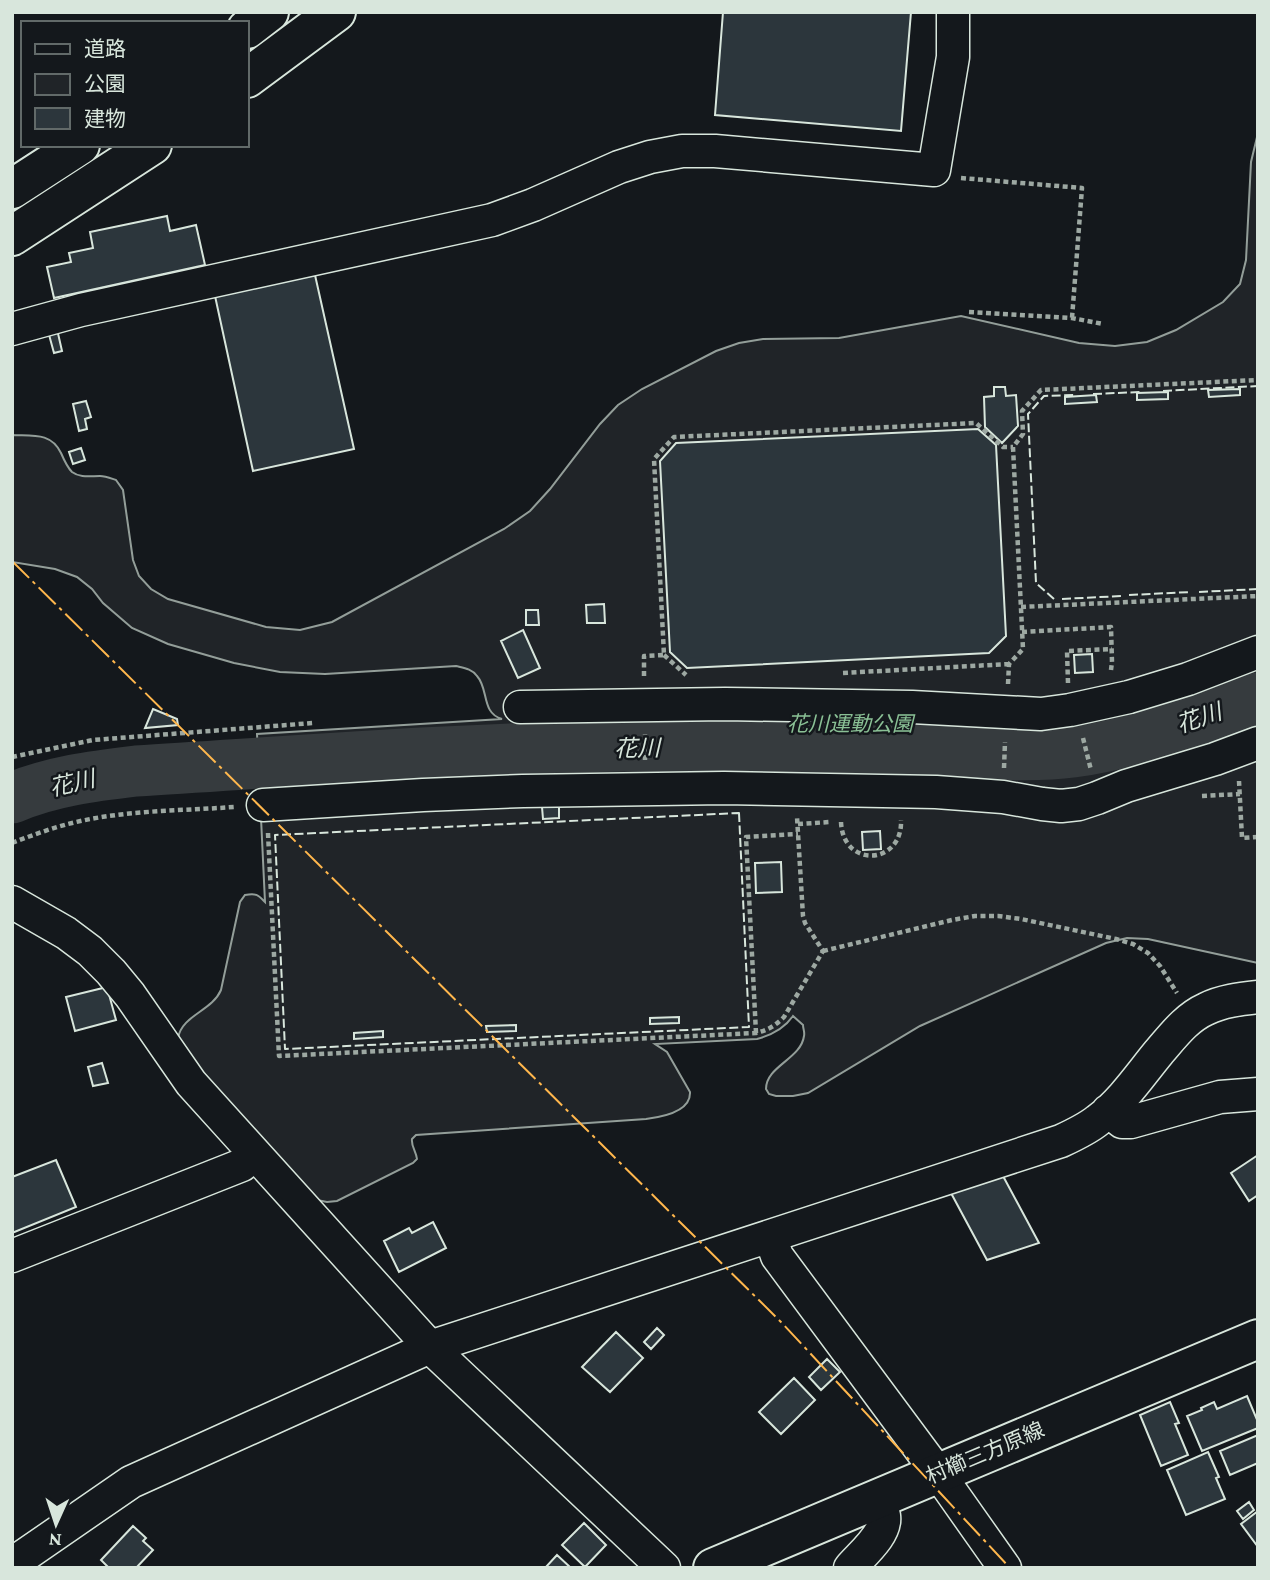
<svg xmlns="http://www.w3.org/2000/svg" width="1270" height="1580" font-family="'Crimson Pro','Noto Sans JP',serif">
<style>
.green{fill:#202428;stroke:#939e99;stroke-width:2}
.water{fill:#363b3e;stroke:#939e99;stroke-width:2}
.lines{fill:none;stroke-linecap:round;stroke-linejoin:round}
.river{stroke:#363b3e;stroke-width:51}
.building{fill:#2c363c;stroke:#d8e6dc;stroke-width:2}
.minor-casing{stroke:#d8e6dc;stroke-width:35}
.major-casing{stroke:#d8e6dc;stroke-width:42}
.path{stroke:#9da8a2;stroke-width:4.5;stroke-dasharray:5 3.5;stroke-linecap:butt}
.minor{stroke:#14181c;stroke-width:32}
.major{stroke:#14181c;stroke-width:38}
.fence{stroke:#d8e6dc;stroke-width:2;stroke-dasharray:9 3.5;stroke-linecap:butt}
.power{stroke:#ffb74d;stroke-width:2;stroke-dasharray:24 5 3.5 5;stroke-linecap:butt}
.labels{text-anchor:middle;stroke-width:5;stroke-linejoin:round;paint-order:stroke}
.park-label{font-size:21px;font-style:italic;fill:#8ac095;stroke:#14181c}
.street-label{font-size:21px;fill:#d8e6dc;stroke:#14181c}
.water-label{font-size:23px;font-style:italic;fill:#d8e6dc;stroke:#14181c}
</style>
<rect width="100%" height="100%" fill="#14181c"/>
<!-- green -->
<path class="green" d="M1258 133V963L1148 939 1127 938 1106 943 920 1026 808 1093 793 1096H776L769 1094 766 1089C766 1066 801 1059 804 1036 805 1032 803 1029 803 1025L793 1016C784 1029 772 1035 757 1039L655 1044 667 1052 690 1092C691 1112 662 1117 646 1119L416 1135 412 1139C411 1146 416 1151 417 1159L413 1163 337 1201 327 1202 317 1200 201 1075 178 1038C182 1015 212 1011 221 990L240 902 245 895C257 893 258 895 265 902L257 734 502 719C481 713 489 689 477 676 472 669 464 668 456 666L325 674 280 672 234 663 168 644 132 628 103 603 92 589 77 577 55 569 12 562V435C32 436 51 432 61 453 64 460 67 467 72 472 80 478 90 476 100 476 105 476 110 478 116 480L123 490 133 560 139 576 151 589 168 599 266 627 300 630 332 622 504 529 530 511 550 489 600 424 618 405 642 389 716 351 739 343 763 339 839 338 961 316 1079 343 1115 346 1147 342 1176 330 1223 302 1240 284 1246 260 1251 162Z"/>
<!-- water -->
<path class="water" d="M1141 716 1183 718 1187 730 1153 750 1142 744 1138 728Z
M309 740 368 750 370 761 313 783C304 767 304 757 309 740Z"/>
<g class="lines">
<!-- river -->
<path class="river" d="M12 798C52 781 94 776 136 771 299 761 461 748 624 746 721 746 818 746 914 749 967 751 1020 759 1073 752 1134 744 1200 720 1258 698"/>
</g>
<!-- building -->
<path class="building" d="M723 12H911L901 131 715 115Z
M167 216 170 231 196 225 205 265 54 298 47 267 71 262 69 253 93 248 90 232Z
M315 275 354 449 253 471 215 296Z
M57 329 62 351 54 353 48 331Z
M994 387H1005L1006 396 1016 395 1018 426 1002 443 985 427 984 397 994 396Z
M1240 389V395L1209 397 1208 390Z
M1168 392V399L1137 400V393Z
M1096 395 1097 402 1065 404V397Z
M86 401 91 417 85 419 87 429 79 431 73 404Z
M978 429 996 445 1006 636 989 653 687 668 670 652 660 461 676 443Z
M81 448 85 460 73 464 69 452Z
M604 604 605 623H587L586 605Z
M526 610H538L539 625H526Z
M523 630 540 668 518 678 501 641Z
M1092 654 1093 672 1075 673 1074 655Z
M153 709 177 719 178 725 145 728Z
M559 806V818L543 819 542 807Z
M880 831 881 849 863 850 862 832Z
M781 862 782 892 756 893 755 863Z
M107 987 116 1020 75 1031 66 997Z
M679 1017V1023L650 1024V1018Z
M516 1025V1031L487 1032 486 1026Z
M383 1031V1037L354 1039V1033Z
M102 1063 108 1083 93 1086 88 1067Z
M1258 1155V1195L1249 1201 1231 1173Z
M56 1160 76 1207 12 1233V1177Z
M1003 1176 1039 1243 987 1260 951 1193Z
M433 1222 446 1248 399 1272 384 1241 409 1228 412 1233Z
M657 1328 664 1335 651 1349 644 1342Z
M616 1332 643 1358 610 1392 582 1367Z
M827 1359 840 1372 821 1390 809 1377Z
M794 1378 815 1400 781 1434 759 1412Z
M1247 1396 1258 1422V1428L1202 1451 1187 1416 1202 1410 1201 1408 1214 1402 1217 1409Z
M1170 1402 1179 1423 1175 1424 1188 1455 1161 1466 1140 1415Z
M1258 1435V1463L1230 1475 1220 1451Z
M1208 1452 1219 1477 1216 1478 1225 1499 1186 1515 1167 1470Z
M1249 1502 1254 1510 1243 1519 1237 1511Z
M1258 1511V1547L1241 1524Z
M584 1523 606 1545 585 1567 562 1545Z
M133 1526 146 1538 143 1541 153 1550 136 1568H109L101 1560Z
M557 1555 571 1568H545Z"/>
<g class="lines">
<!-- minor casing -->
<g class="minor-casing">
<path id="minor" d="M12 329 81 310 492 220 533 205 619 167 650 157 682 151H715L934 170 953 57V12
M520 707 725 704 912 707 1041 714 1070 710 1129 697 1188 679 1258 652
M263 805 423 795 523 791 724 788 936 792 1003 797 1042 804 1061 806 1079 804 1097 798 1126 786 1215 759 1258 743
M12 902 66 933 90 951 111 972 130 995 191 1083 430 1347 664 1568
M1108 1111 1122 1122H1131L1220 1097 1258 1094
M770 1236 777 1256 938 1473 1005 1568
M12 1256 242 1165 254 1154
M12 1564 131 1482 430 1347 1061 1141C1074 1135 1087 1129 1098 1120 1122 1102 1140 1075 1159 1052 1173 1036 1186 1018 1206 1009 1222 1001 1240 999 1258 997
M850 1568C861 1555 887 1534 884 1516 883 1510 879 1504 877 1499"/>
</g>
<!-- major casing -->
<g class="major-casing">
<path id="major" d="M247 29 269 12
M247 78 336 12
M12 189 80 145
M12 236 152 145
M713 1568 1258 1339"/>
</g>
<!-- path -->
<path class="path" d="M961 178 1082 188 1072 318
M969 312 1072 318 1103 324
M1021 607 1258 596
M1022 632 1111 627 1112 662 1111 670
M664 655 686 675
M843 673 1009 664
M644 676V656L664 655 654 459 674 437 976 423 1003 447H1013
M1068 683 1067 651 1112 649
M1008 684 1009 664 1023 649 1013 447 1023 434 1022 411 1041 390 1258 380
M1083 738 1091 770
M12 757 93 740 313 723
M645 760V734
M1004 768 1005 742
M1239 781 1242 838 1258 837
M1202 796 1240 794
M841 822C843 869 903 865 901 820
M798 824 830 822
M268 833 279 1056 756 1033C768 1030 775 1026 784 1017L823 951 805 923 803 916 797 817
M12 843C30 836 49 829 68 824 122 810 179 811 234 807
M823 951 952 920 975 916H998L1021 919 1116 939 1133 944 1148 953 1160 966 1177 993
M756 1033 746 837 798 834"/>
<!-- minor -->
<use href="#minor" class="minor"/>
<!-- major -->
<use href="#major" class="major"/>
<!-- fence -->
<path class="fence" d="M1163 391 1258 386
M1093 394 1142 392
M1199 592 1258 589
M1129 595 1191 592
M1054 599 1036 583 1028 414 1044 396 1075 395
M1062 599 1121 596
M739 813 749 1027 285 1049 275 835Z"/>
<!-- power -->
<path class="power" d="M12 561 782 1323 1010 1568"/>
</g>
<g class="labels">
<!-- park labels -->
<g class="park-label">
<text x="850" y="731">花川運動公園</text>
</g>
<!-- street labels -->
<g class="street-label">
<text transform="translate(985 1453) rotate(-23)" y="7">村櫛三方原線</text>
</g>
<!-- water labels -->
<g class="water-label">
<text transform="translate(1199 718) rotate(-19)" y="8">花川</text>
<text transform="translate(637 748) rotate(-1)" y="8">花川</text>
<text transform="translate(72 783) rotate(-13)" y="8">花川</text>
</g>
</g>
<!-- border -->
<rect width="1270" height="1580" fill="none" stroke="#d8e6dc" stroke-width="28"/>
<!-- legend -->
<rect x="21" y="21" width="228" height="126" fill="#14181c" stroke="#626a69" stroke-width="2"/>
<rect x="35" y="44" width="35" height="10" fill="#14181c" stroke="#626a69" stroke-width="2"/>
<text x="84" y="56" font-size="21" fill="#d8e6dc">道路</text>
<rect x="35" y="74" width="35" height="21" fill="#202428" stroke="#626a69" stroke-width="2"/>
<text x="84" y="91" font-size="21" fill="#d8e6dc">公園</text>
<rect x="35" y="108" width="35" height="21" fill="#2c363c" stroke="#626a69" stroke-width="2"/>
<text x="84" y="126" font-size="21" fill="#d8e6dc">建物</text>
<!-- north arrow -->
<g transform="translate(56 1524) rotate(183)" stroke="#14181c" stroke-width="5" paint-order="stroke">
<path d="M0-5L12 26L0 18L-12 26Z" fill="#d8e6dc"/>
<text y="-10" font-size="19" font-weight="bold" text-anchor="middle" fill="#d8e6dc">N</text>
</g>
</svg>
